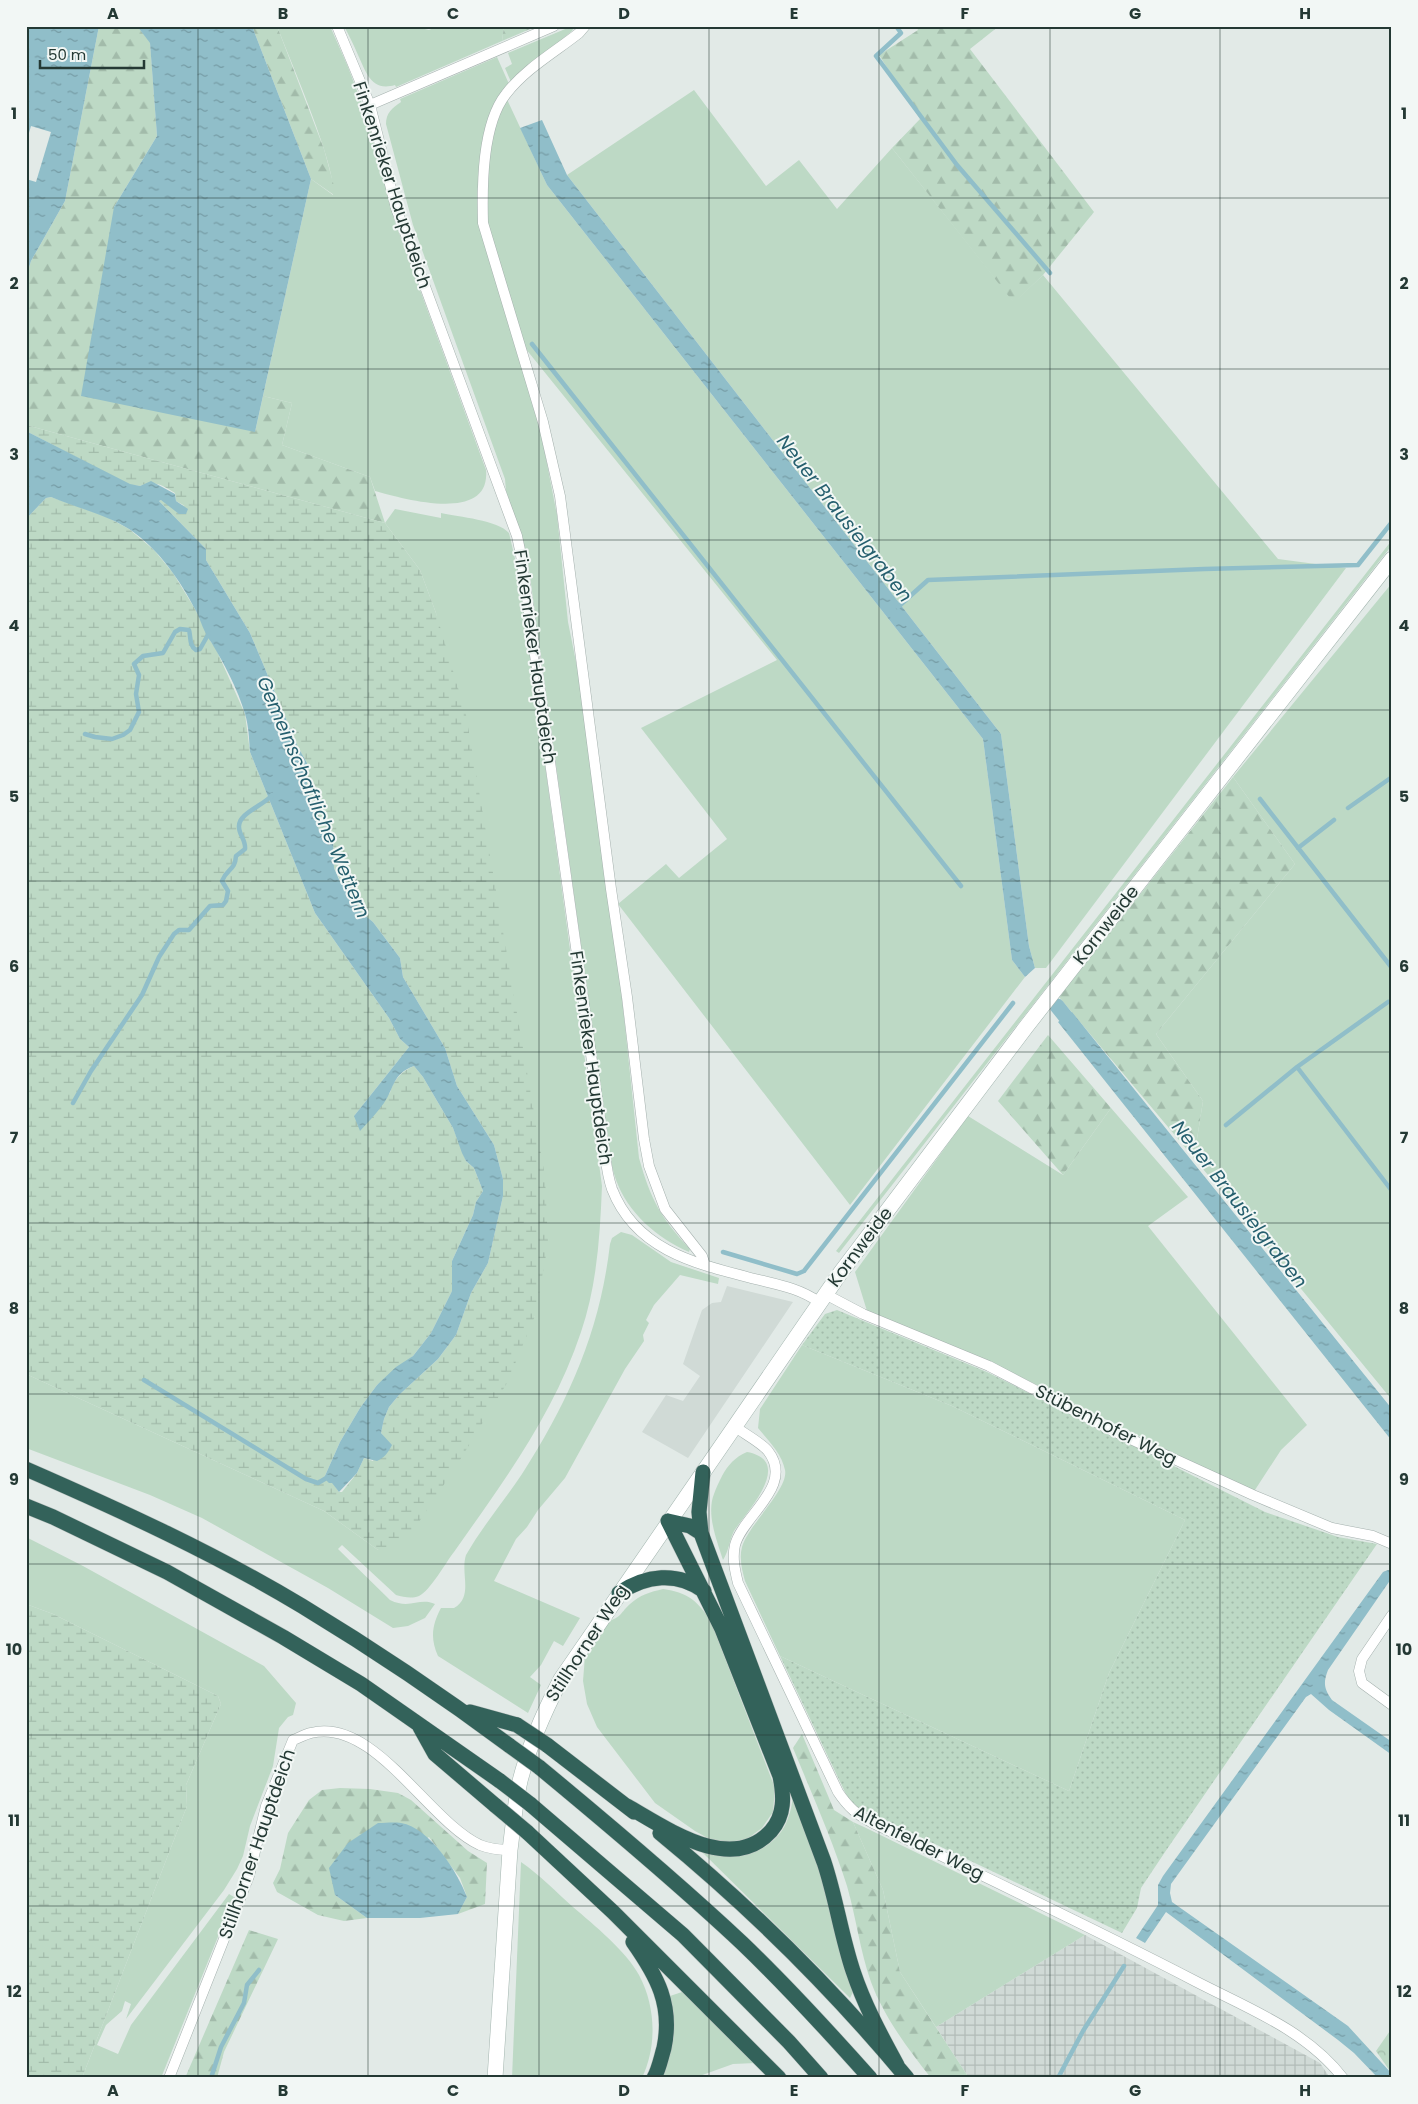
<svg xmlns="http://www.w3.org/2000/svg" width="1418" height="2104" font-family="Poppins,sans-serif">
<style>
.built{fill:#d0dad6}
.industrial{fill:url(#industrial-grid)}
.grass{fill:#bdd9c5}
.forest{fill:url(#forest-firs)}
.wetland{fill:url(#wetland-marsh)}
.park{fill:url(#park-crowns)}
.garden{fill:url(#garden-dots)}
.water{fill:url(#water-ripples)}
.pier{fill:#e2eae7}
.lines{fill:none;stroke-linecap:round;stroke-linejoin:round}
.stream{stroke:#90bec9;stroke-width:4.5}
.canal{stroke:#90bec9;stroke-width:15}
.minor-casing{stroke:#a5b1ae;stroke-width:11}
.secondary-casing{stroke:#a2b4ae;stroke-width:16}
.motorway-casing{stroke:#bdc4c2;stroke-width:16}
.minor{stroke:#fff;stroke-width:10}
.secondary{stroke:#fff;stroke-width:15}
.motorway{stroke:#33625a;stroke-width:15}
.motorway-bridge-casing{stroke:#bdc4c2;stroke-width:16;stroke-linecap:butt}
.motorway-bridge{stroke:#33625a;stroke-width:15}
.grid{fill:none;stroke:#243934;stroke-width:1;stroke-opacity:0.55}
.labels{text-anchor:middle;stroke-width:4;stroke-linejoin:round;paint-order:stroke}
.street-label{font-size:18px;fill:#243934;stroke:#f2f7f5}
.water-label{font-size:19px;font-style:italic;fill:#255f6e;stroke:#f2f7f5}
.neatline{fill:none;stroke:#243934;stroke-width:2}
.grid-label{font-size:16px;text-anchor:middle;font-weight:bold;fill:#243934}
</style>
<defs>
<pattern id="industrial-grid" width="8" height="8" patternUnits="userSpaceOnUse" patternTransform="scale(1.25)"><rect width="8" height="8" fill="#d0dad6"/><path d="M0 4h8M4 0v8" fill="none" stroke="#b2bcb8"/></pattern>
<pattern id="forest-firs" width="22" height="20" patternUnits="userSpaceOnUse" patternTransform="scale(1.25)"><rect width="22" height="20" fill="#bdd9c5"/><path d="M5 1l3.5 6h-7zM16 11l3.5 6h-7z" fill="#a2bbaa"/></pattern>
<pattern id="wetland-marsh" width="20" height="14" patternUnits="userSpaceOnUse" patternTransform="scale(1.25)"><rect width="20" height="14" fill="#bdd9c5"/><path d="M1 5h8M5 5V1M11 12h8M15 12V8" fill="none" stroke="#a2bbaa"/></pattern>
<pattern id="park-crowns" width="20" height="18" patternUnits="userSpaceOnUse" patternTransform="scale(1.25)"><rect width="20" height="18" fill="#bdd9c5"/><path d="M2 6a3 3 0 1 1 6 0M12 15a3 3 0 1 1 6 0" fill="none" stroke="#a2bbaa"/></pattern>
<pattern id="garden-dots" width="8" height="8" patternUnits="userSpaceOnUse" patternTransform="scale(1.25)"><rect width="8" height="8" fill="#bdd9c5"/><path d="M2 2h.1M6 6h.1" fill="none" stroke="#a2bbaa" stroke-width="1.8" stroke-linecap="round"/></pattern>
<pattern id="water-ripples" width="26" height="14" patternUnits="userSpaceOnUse" patternTransform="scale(1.25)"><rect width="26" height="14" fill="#90bec9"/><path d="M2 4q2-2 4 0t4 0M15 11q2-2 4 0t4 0" fill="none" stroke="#759ba4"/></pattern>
</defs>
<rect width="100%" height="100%" fill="#e2eae7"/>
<!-- built -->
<path class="built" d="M727 1286 793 1302 688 1458 642 1432 666 1395 683 1401 700 1376 683 1364 702 1310 712 1303 721 1302Z"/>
<!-- industrial -->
<path class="industrial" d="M1085 1935 1320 2063 1330 2078H969L936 2027Z"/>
<!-- grass -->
<path class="grass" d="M277 26H330L348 67 370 125 394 219 486 470C491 524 404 499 375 491L370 477 282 445 292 403 263 396 311 179 333 195C338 169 289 58 277 26Z
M344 26H412L429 30 438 26H504L502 41 396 87 395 85C371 92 366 72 358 55 354 45 349 36 344 26Z
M570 27 573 29 572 31 511 82 505 68 512 64 508 53Z
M497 57 509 84 495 103 482 154 477 194 479 225 529 388 541 433 557 515 568 622 581 687 622 998 639 1158C651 1200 660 1217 690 1249L689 1252C657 1238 628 1213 616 1180 610 1163 609 1144 606 1126L527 555 506 491 505 479 413 225 386 124C386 113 392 108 401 102L400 99Z
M694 90 766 186 799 160 837 209 892 148 1014 302 1043 275 1278 559 1346 568 1046 968H1035L1029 946 1001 734 567 175Z
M505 95 547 185 983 739 1012 960 1025 977 850 1205 618 904 666 864 679 878 727 839 641 728 777 660 517 338 488 244V144Z
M395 509 441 518V513C459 517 498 520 509 533L520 580 602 1186C600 1236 597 1285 581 1332 554 1414 503 1482 454 1552 446 1562 430 1591 419 1596 411 1599 404 1597 396 1595L342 1545 338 1549 390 1600C410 1610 419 1597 435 1604L425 1618 408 1626 393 1628 328 1588 202 1518 150 1495 26 1448V1374L324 1511 378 1550 535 1316 436 613 420 570 385 523Z
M1392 540V545L839 1253 836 1251Z
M1392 583V1400L1194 1158 1203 1101 1156 1034 1295 864 1233 777Z
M1111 1108 1188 1197 1148 1226 1307 1425 1281 1450 1253 1493 991 1362 867 1311 855 1272 968 1116 1063 1175Z
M621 1232 632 1235 671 1262 719 1278 718 1284 680 1275 654 1305 646 1320 649 1323 643 1335 644 1341 625 1369 565 1478 538 1510 527 1527 516 1539 494 1581 580 1618 563 1646 554 1641 541 1665 530 1677 541 1685 528 1713 438 1656C430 1638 432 1625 441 1608H454C474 1596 460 1574 466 1555 482 1527 504 1501 522 1474 569 1401 600 1331 610 1244L612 1238Z
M802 1345 952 1406 1185 1520 1109 1673 1069 1791 780 1656 745 1581C742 1570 739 1558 742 1547 748 1525 789 1489 785 1470 782 1454 768 1440 758 1428L760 1409Z
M747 1452C796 1461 746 1512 734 1531 729 1541 729 1551 723 1560 717 1541 706 1514 714 1494 716 1488 719 1482 722 1476 728 1465 735 1457 747 1452Z
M26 1537 83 1566 264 1666 296 1703 293 1715 288 1717 279 1728 273 1766 250 1826 243 1856 237 1869 224 1890 126 2019 131 2004 125 2001 122 2011 106 2025 97 2045 118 2054 131 2025 229 1894 234 1897 161 2078H82L187 1806 186 1785 221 1704 218 1696 53 1614 26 1604Z
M663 1589C688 1593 695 1599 710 1619L775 1788 773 1812 762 1828 747 1839 728 1842 713 1841 695 1831 655 1803 597 1727 587 1704 583 1681 585 1656 608 1621C621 1618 621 1612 630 1604 640 1595 650 1592 663 1589Z
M793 1795 829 1896 854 1990 850 1998 702 1852C715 1855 728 1858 741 1856 761 1853 782 1838 788 1818 791 1811 792 1803 793 1795Z
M853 1822 864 1827 1085 1935 936 2027 900 1972 883 1890Z
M521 1862C540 1875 556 1892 573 1907 594 1925 626 1951 639 1975 656 2007 657 2046 642 2078H512Z
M682 1992 756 2063 733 2064 694 2078H660L674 2037 670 1996Z"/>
<!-- forest -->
<path class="forest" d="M99 26H137L150 42 157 136 114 207 255 432 263 396 292 403 282 445 370 477 385 523 26 425V277L31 261 65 201Z
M252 26H277L324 149 334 186V195L311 179Z
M504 26H537L502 41Z
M916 26H999L970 49 1094 212 1043 275 1014 303 892 148 920 119 879 55 918 30Z
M1233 777 1295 864 1156 1034 1203 1101 1194 1158 1059 997Z
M1048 1035 1111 1108 1063 1175 998 1101Z
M802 1734 834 1810 853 1822 883 1890 900 1972 969 2078H931C908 2049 884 2017 871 1982 860 1951 856 1917 847 1886 832 1839 812 1794 793 1748Z
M340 1788 370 1789 398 1793 411 1800 468 1851 487 1863 485 1904 458 1914 467 1897 460 1878 429 1837 335 1895 367 1918 344 1921 318 1915 277 1892 273 1883 280 1869 288 1833 309 1800 322 1790Z
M249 1930 278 1939 224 2052 217 2078H185Z"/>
<!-- wetland -->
<path class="wetland" d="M26 425 385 523 420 570 436 613 466 715 545 1177 548 1244 535 1316 507 1383 455 1468 407 1540 378 1550 324 1511 26 1374V519L46 498 51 497 105 516 129 529 154 550 173 573 195 609 211 642 216 649 245 714 250 752 315 913 389 1018 400 1039 409 1047 354 1116 390 1093C393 1080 402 1071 414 1066L423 1077 453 1128 466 1161 474 1168 483 1191 476 1202 473 1215 452 1261V1291L431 1333 413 1356 377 1385 360 1408 340 1442 324 1478 332 1482 339 1492H342L357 1473 364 1458 373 1461 384 1437 381 1433 384 1419 389 1407 399 1395 438 1359 456 1335 471 1293 488 1263 503 1196V1179L494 1145 457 1086 445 1048 403 977 400 958 373 922 356 909 358 895 351 882 342 884 334 868 333 840 319 830 307 788V763L297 745 250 633 206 560V549L159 501 161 500 185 506 176 501 175 493C162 485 154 480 140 486L130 485 26 431Z
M26 1604 53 1614 218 1696 221 1704 186 1785 187 1806 82 2078H26Z"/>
<!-- park -->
<path class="park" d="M1392 2028V2074L1376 2051Z"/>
<!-- garden -->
<path class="garden" d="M837 1310 987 1372 1265 1512 1338 1537 1377 1544 1165 1852 1141 1888 1137 1908 1122 1933 859 1808 849 1800 844 1790 780 1656 1069 1791 1109 1673 1185 1520 952 1406 802 1345 825 1314Z"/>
<!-- water -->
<path class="water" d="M26 26H99L65 201 31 261 26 277Z
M137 26H252L311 179 255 432 81 396 114 207 157 136 150 43Z
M542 120 567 175 1001 734 1029 946 1035 968 1025 977 1012 960 983 739 547 185 520 128Z
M26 431 130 484 140 486 151 481 175 494 176 501 188 509 186 514H179L161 500 159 501 206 549V560L250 633 297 745 307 763V788L319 830 333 840 334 868 341 884 351 882 358 895 357 909 373 922 400 958 403 977 445 1048 457 1086 494 1145 503 1179V1196L488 1263 471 1293 456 1335 438 1359 399 1395 389 1407 384 1419 381 1433 392 1445C388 1453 384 1458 377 1461L364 1458 357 1473 339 1492 332 1483H329L324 1478 340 1442 360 1408 377 1385 396 1367 413 1356 431 1333 452 1291V1261L473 1215 476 1202 483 1191 474 1168 466 1161 462 1153 453 1128 423 1077 414 1066C392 1074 395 1087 384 1103 377 1113 368 1122 360 1131L354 1116 409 1047 400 1039 389 1018 315 913 250 752C249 740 249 727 245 714 238 690 224 663 211 642 204 633 201 621 196 611 180 580 158 548 129 529 105 514 77 508 51 497L46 498 26 519Z
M1072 1012 1392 1409V1441L1058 1022Z
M1388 1570H1391V1579L1328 1670C1323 1683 1324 1689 1332 1700L1392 1742V1755L1329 1710 1311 1694 1306 1697 1171 1884 1170 1893 1172 1902 1348 2026 1392 2074V2078H1378L1354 2053 1338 2040 1166 1912 1145 1943 1136 1938 1158 1905V1885L1163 1876 1383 1572Z
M378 1823C385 1823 394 1822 401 1823 430 1828 457 1871 467 1897L458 1914 420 1918H367L335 1895 329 1868 348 1843Z"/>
<!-- pier -->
<path class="pier" d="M31 126 51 132 36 182 26 179V143Z"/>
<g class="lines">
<!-- stream -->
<path class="stream" d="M896 26 901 33 876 56 957 165 1050 273
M532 344 961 886
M898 607 928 580 1204 569 1358 565 1392 522
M85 734 95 737 112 739 123 735 130 730 139 712 136 694 139 675 134 664 143 656 163 653 175 632 180 629 189 630C191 637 189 646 196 650L200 649 209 633
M1260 799 1392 968
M1348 808 1392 777
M1298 848 1334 820
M1297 1067 1392 1191
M73 1103 91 1071 142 995 159 957 174 934 179 930H189L210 906 223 905 226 901 228 891 222 881C227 868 235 871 236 856L245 849C246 840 239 835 239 827 238 813 265 805 272 795
M1226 1125 1297 1067 1388 1002
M723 1252 797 1274 804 1271 1013 1003
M144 1380 306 1479 318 1483 328 1477
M211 2078 221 2047 244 2003 247 1985 259 1970
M1058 2078 1083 2031 1124 1966"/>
<!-- canal -->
<path class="canal" d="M1057 1006 1077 1031"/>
<!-- minor casing -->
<g class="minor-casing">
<path id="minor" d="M337 26 370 105 396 208 517 536 521 555 604 1147C606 1161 607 1175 612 1189 636 1251 697 1264 755 1279 779 1285 799 1288 819 1302
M585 26 579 33C555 52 525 69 506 94 482 124 482 186 483 223L543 422 560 496 611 889 627 997 644 1139 649 1166 665 1209 702 1256 705 1265
M370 105 554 26
M825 1294 863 1314 989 1366 1113 1431 1253 1495 1332 1528 1373 1536 1392 1544
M734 1426C743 1433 762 1443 768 1451 795 1486 743 1515 735 1545 732 1558 735 1571 738 1583L838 1792C848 1807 857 1815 873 1823 981 1875 1089 1926 1195 1981 1247 2008 1306 2030 1343 2078
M1392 1615 1362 1659 1359 1671 1362 1683 1392 1705
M169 2078 249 1876 266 1806 293 1740C299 1738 305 1734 311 1733 374 1717 428 1821 480 1845 490 1849 499 1850 510 1850"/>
</g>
<!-- secondary casing -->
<g class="secondary-casing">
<path id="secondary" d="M495 2078 510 1850C513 1827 515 1803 520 1781 529 1745 544 1712 561 1679L841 1272 1026 1027 1392 559"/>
</g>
<!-- motorway casing -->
<g class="motorway-casing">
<path id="motorway" d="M26 1469C120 1510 214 1553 302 1606 373 1649 443 1696 510 1746
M703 1472 699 1512 701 1533 824 1862C836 1898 841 1935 853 1971 864 2004 880 2034 897 2065
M26 1506 53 1517 167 1572 283 1637 361 1684 500 1781
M668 1521 690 1526 701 1533
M619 1593C646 1575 677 1571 704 1591
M470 1712 517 1725
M420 1727 435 1754 496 1806
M547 1745 634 1812
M539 1767C608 1824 677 1882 742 1943 787 1986 829 2032 870 2078
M530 1804 683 1935 789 2042 821 2078
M627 1806C666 1828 731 1875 771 1831 785 1815 784 1796 780 1776L722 1629 668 1521
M527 1832 613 1912 779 2078
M660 1833C749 1906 833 1989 907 2078
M633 1942C657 1976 673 2005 664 2048 661 2058 659 2069 654 2078"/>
</g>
<!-- minor -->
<use href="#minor" class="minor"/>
<!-- secondary -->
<use href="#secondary" class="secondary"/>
<!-- motorway -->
<use href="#motorway" class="motorway"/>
<!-- motorway-bridge casing -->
<g class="motorway-bridge-casing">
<path id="motorway-bridge" d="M517 1725 547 1745
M510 1746 539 1767
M500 1781 530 1804
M496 1806 527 1832"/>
</g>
<!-- motorway-bridge -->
<use href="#motorway-bridge" class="motorway-bridge"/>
</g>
<!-- grid -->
<path class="grid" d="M198 26V2078M368 26V2078M539 26V2078M709 26V2078M879 26V2078M1050 26V2078M1220 26V2078M26 198H1392M26 369H1392M26 540H1392M26 710H1392M26 881H1392M26 1052H1392M26 1223H1392M26 1394H1392M26 1564H1392M26 1735H1392M26 1906H1392"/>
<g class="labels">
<!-- street labels -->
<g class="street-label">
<text transform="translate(392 185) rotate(72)" y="6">Finkenrieker Hauptdeich</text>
<text transform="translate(535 657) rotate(82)" y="6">Finkenrieker Hauptdeich</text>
<text transform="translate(1106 925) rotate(-52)" y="6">Kornweide</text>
<text transform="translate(591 1058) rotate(82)" y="6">Finkenrieker Hauptdeich</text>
<text transform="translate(860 1247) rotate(-53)" y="6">Kornweide</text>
<text transform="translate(1106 1425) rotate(27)" y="6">Stübenhofer Weg</text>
<text transform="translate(587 1643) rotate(-57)" y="6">Stillhorner Weg</text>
<text transform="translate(919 1843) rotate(27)" y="6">Altenfelder Weg</text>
<text transform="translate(257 1844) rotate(-71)" y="6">Stillhorner Hauptdeich</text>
</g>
<!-- water labels -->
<g class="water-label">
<text transform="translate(845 518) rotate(52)" y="7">Neuer Brausielgraben</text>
<text transform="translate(314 797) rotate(67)" y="7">Gemeinschaftliche Wettern</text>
<text transform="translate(1240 1204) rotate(52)" y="7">Neuer Brausielgraben</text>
</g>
</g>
<!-- border -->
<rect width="1418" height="2104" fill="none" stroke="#f2f7f5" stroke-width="55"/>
<!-- scale -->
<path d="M40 60v8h104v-8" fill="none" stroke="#243934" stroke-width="2.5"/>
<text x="48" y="60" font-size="15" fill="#243934" stroke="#f2f7f5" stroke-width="4" paint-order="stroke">50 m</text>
<rect x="28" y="28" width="1362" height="2048" class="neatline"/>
<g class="grid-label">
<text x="113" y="19">A</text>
<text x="283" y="19">B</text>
<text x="453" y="19">C</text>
<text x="624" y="19">D</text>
<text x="794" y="19">E</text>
<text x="965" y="19">F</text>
<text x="1135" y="19">G</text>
<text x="1305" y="19">H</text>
<text x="14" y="119">1</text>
<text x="1404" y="119">1</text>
<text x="14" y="289">2</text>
<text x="1404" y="289">2</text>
<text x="14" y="460">3</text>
<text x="1404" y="460">3</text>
<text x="14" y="631">4</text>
<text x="1404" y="631">4</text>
<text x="14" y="802">5</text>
<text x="1404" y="802">5</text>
<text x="14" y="972">6</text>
<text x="1404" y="972">6</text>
<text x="14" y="1143">7</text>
<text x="1404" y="1143">7</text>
<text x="14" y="1314">8</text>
<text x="1404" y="1314">8</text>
<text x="14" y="1485">9</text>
<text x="1404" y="1485">9</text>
<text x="14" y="1655">10</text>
<text x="1404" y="1655">10</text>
<text x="14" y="1826">11</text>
<text x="1404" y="1826">11</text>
<text x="14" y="1997">12</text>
<text x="1404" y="1997">12</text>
<text x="113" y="2096">A</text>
<text x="283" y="2096">B</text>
<text x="453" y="2096">C</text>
<text x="624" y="2096">D</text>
<text x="794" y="2096">E</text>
<text x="965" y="2096">F</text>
<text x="1135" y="2096">G</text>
<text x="1305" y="2096">H</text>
</g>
</svg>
